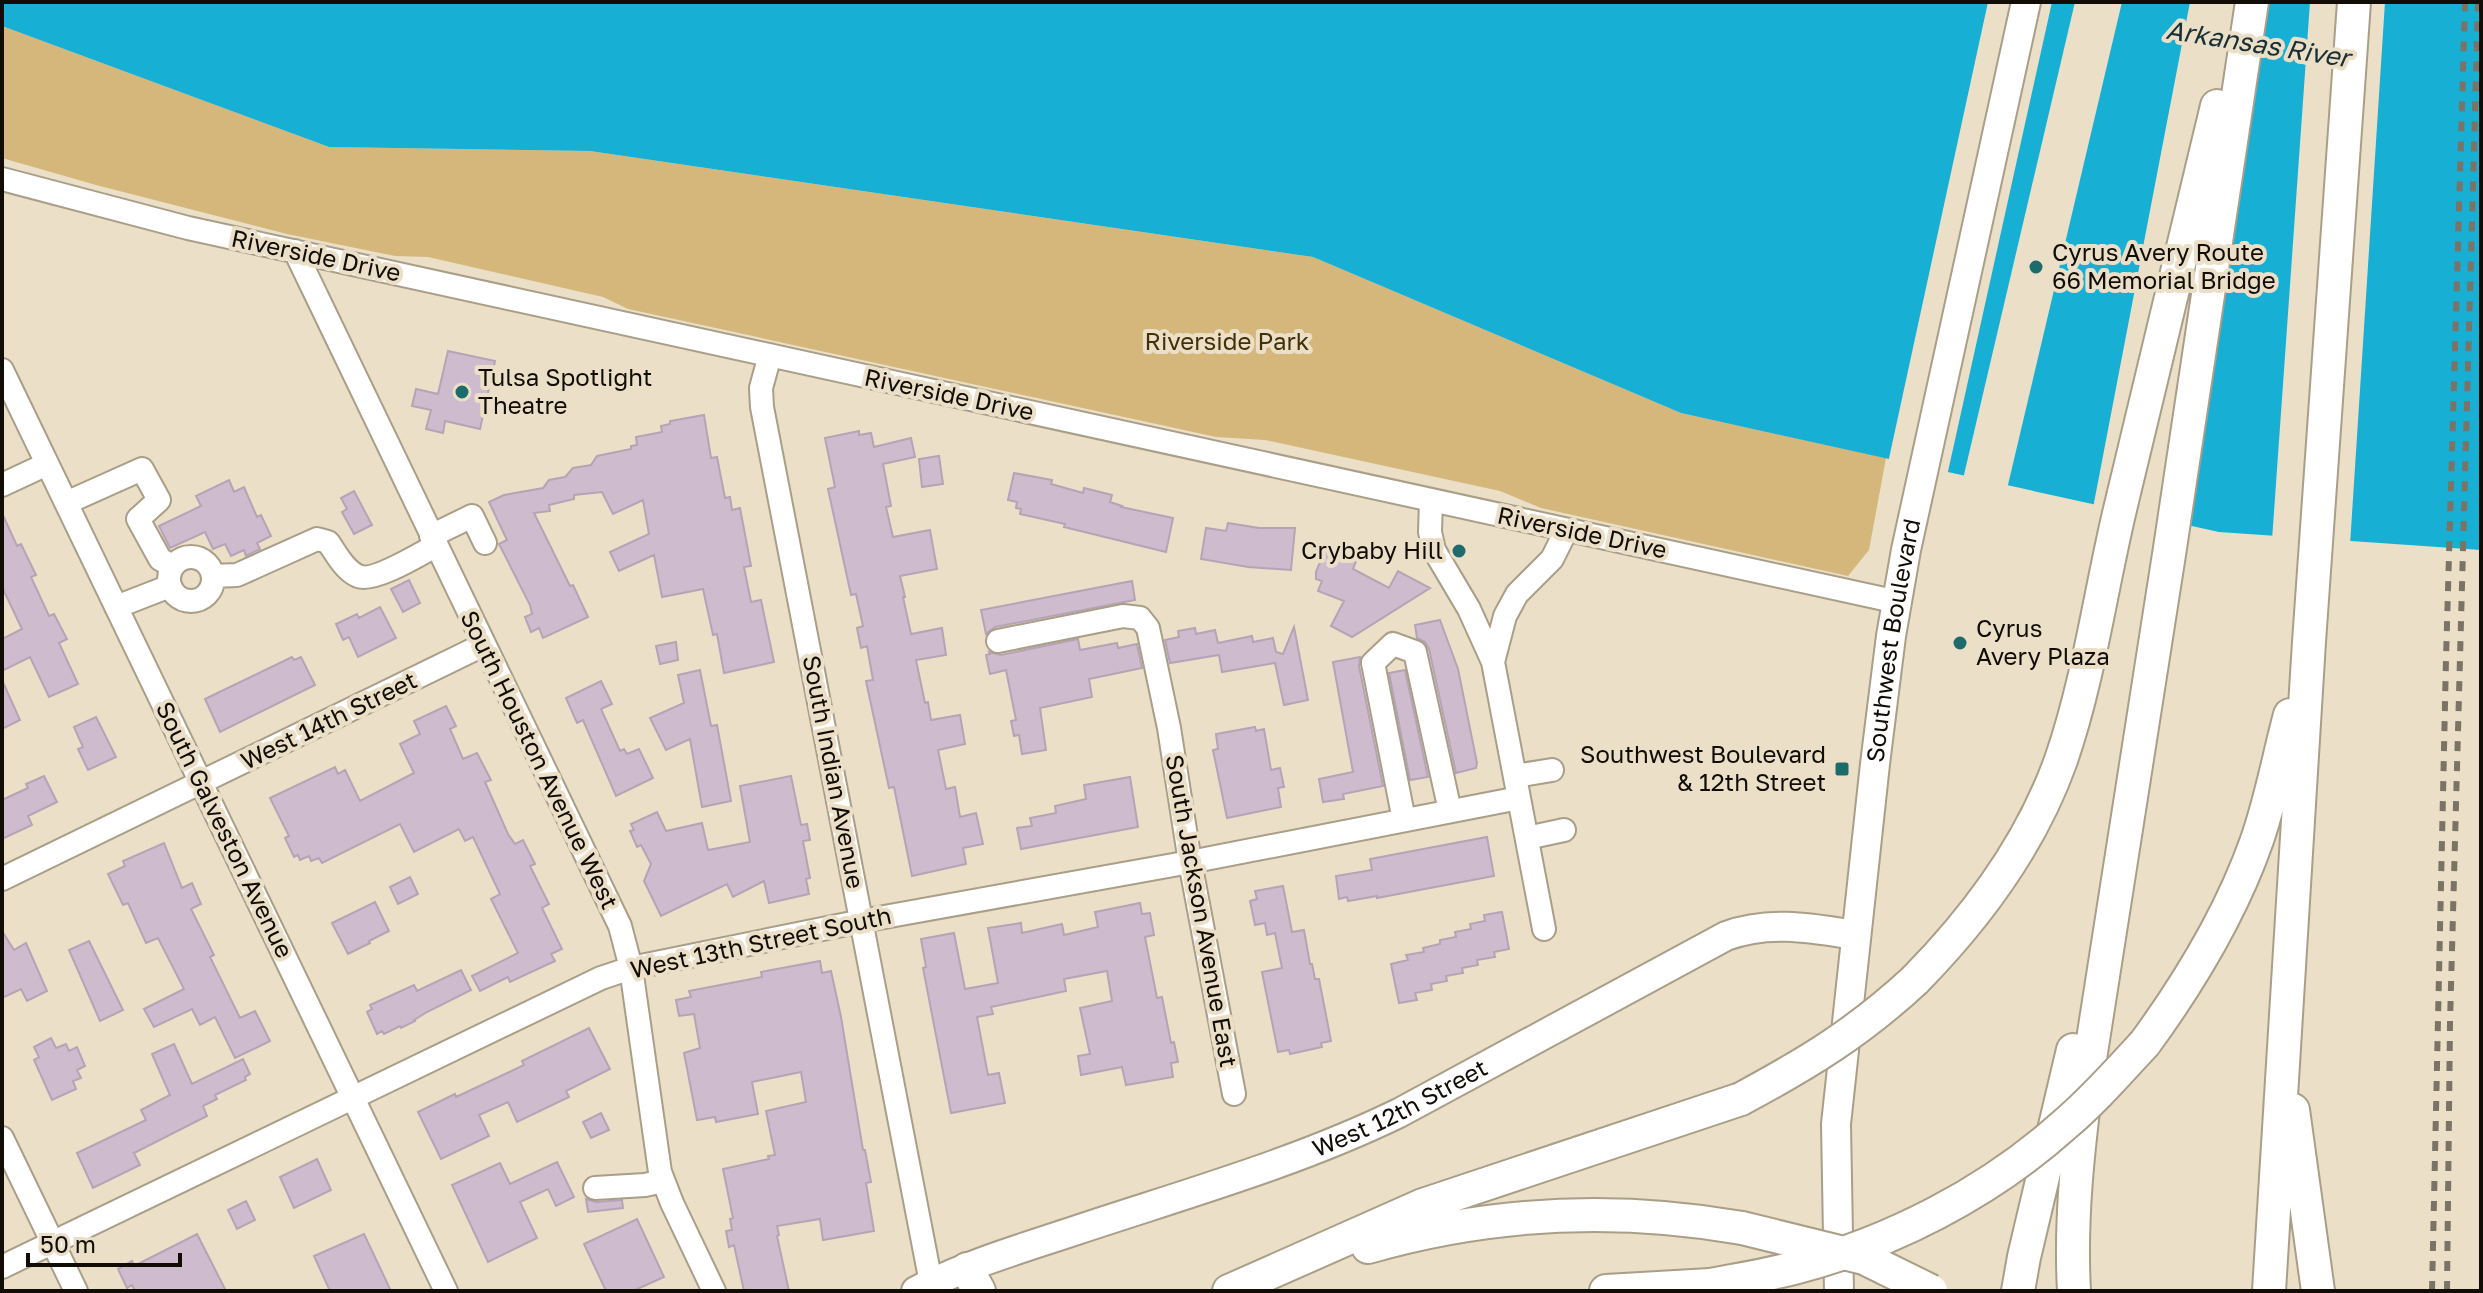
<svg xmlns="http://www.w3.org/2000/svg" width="2483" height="1293" font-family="'Golos Text',sans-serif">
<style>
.green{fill:#d5b77c}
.water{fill:#17afd4}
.pier{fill:#ebdfc8}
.building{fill:#cebbce;stroke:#b6a3b6;stroke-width:2}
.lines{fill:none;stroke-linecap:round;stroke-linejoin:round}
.minor-casing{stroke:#a99e88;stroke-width:26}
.major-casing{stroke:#a99e88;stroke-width:32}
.highway-casing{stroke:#a99e88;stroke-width:36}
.minor{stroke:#fff;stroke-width:22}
.major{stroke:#fff;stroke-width:28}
.highway{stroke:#fff;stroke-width:32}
.rail{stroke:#7b7365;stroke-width:6;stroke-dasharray:10 10;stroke-linecap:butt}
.highway-bridge-casing{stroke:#a99e88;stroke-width:36;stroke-linecap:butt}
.highway-bridge{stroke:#fff;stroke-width:32}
.poi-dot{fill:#1e6b6c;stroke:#ebdfc8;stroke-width:3}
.labels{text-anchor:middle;stroke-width:8;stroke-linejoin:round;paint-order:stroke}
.poi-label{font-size:24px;fill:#110d06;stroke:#ebdfc8;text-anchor:start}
.street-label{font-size:24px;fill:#110d06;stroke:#ebdfc8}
.park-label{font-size:24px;fill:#423006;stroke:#ebdfc8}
.water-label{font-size:26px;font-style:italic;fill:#182f36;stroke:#ebdfc8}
</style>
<rect width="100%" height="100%" fill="#ebdfc8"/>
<!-- green -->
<path class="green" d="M2 26 329 147 590 151 1313 257 1681 413 1886 458 1869 550 1848 576 1541 508 1500 491 1265 440 1216 437 628 309 603 297 428 257 395 256 287 234 96 185 2 158Z"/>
<!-- water -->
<path class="water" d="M2 2H2481V550L2219 532 1681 413 1313 257 590 151 329 147 2 26Z"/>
<!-- pier -->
<path class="pier" d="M1988 2H2052L1947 476 1888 463Z
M2075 2H2122L2007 489 1963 479Z
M2190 2H2265L2186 529 2093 508Z
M2310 2H2385L2350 545 2272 540Z"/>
<!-- building -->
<path class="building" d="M448 351 495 361 480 429 445 421 443 433 426 429 431 410 412 406 416 389 438 394Z
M704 415 711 458 717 457 725 498 730 497 732 510 740 508 751 566 744 567 751 602 761 600 774 662 724 673 717 634 713 635 703 589 662 597 654 555 619 571 610 552 649 534 643 500 613 514 602 492 574 495V499L549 505 550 511 534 513 570 586 573 585 588 617 543 638 539 628 531 632 525 617 532 614 530 605 499 544 507 540 489 502 504 495 543 488 549 480 565 477 573 468 591 465 597 456 631 449V446L637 445 636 437 662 432 661 426 670 424V421Z
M859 431V435L871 433 874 447 911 438 915 457 883 464 891 506 886 507 893 537 930 530 937 569 900 576 905 597H903L911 634 942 628 946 655 916 660 925 703 928 702 931 720 960 715 965 744 938 750 946 789 955 787 960 817 976 813 983 844 963 848 966 864 912 876 894 787 889 788 866 681 873 680 867 646 861 648 857 628 863 626 856 594 851 595 828 489 835 487 825 438Z
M939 456 943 484 922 487 919 459Z
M1014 473 1052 480 1051 484 1083 493 1084 488 1112 495 1110 502 1122 506 1121 507 1173 518 1166 552 1064 527 1065 524 1020 514 1021 509 1016 508 1017 502 1008 500Z
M229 480 234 492 244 487 257 517 261 515 271 536 257 543 260 549 246 556 244 550 231 556 225 544 213 549 205 532 170 548 159 526 201 506 196 496Z
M354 491 372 525 354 534 342 512 347 509 341 498Z
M2 513 17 546 21 544 36 575 31 577 49 616 54 614 67 639 59 643 78 684 49 697 30 657 2 671V639L22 629 2 587Z
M1228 523 1259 528H1295L1291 570 1248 567 1201 559 1206 528 1226 531Z
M1326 547 1357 559 1353 569 1389 588 1398 571 1430 588 1352 637 1331 626 1344 601 1318 591 1322 581 1316 579V572Z
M409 580 420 603 403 612 391 589Z
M1132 581 1135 600 995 627 986 634 981 610Z
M380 607 396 638 358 657 349 637 343 640 336 624 357 614 359 618Z
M1440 620 1458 669 1477 763 1476 768 1456 773 1429 649 1425 642 1417 638 1415 625Z
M1294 627 1308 700 1284 705 1275 663 1222 672 1219 655 1170 663 1165 640 1179 637 1178 631 1195 628 1196 634 1215 630 1218 643 1252 636 1253 642 1273 638 1276 652 1283 654Z
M1078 639 1080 650 1117 643 1118 648 1137 644 1142 668 1089 679 1092 697 1040 708 1046 750 1022 754 1019 735 1014 736 1011 721 1016 720 1006 670 990 674 986 655 990 654 989 652 1001 655Z
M676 642 678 660 660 664 656 646Z
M292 657 294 660 301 657 315 685 220 732 205 699Z
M1360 657 1359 666 1383 786 1343 794 1344 799 1323 802 1319 779 1353 772 1333 662Z
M700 670 711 726 717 725 731 801 702 807 690 739 666 750 650 718 684 703 678 675Z
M1405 670 1428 777 1410 780 1389 673Z
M2 680 20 720 2 729Z
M601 681 612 704 601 709 620 751 624 749 627 754 639 749 653 778 616 796 583 720 577 723 566 698Z
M446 706 456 726 450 729 463 759 477 753 491 780 485 782 508 834 515 844 523 840 535 864 530 866 549 904 542 908 562 949 551 954 555 961 510 982 508 977 480 991 472 976 518 953 491 899 500 894 473 837 465 841 459 829 414 852 400 824 322 863 319 858 311 861 309 856 300 860 298 855 294 857 285 838 289 836 270 798 335 767 338 774 345 770 360 801 414 773 400 744 420 734 414 721Z
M96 717 116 757 88 770 78 749 83 747 74 727Z
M1255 727 1256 731 1264 729 1271 770 1280 768 1284 787 1278 788 1281 807 1227 818 1213 750 1218 749 1216 734Z
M44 776 57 802 28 816 32 825 2 839V800L28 788 26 784Z
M791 776 801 825 807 824 810 840 803 841 810 878 806 879 809 894 769 903 764 881 733 897 727 884 661 916 644 881 651 864 641 845 637 847 630 831 634 830 631 824 657 812 666 831 702 823 708 850 750 842 740 786Z
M1130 777 1138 827 1021 849 1017 828 1032 826 1030 818 1056 813 1055 806 1086 799 1084 785Z
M1487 837 1494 876 1377 898V896L1348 901 1347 897 1339 899 1336 876 1372 870 1370 859Z
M164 843 182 888 192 883 201 904 191 909 214 955 210 957 240 1018 255 1011 270 1041 235 1058 215 1017 200 1025 192 1009 154 1027 144 1009 184 989 158 938 146 943 128 903 123 905 108 874 125 866 123 861Z
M410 877 418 894 398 904 390 887Z
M1283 886 1292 932 1304 930 1310 964H1312L1315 979H1319L1331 1041 1321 1043 1322 1047 1290 1054 1289 1050 1278 1052 1262 972 1282 968 1275 933 1267 935 1265 923 1255 925 1250 901 1257 899 1255 891Z
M375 902 389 931 369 941 370 943 348 954 332 923Z
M1140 903 1142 914 1150 913 1154 935 1145 937 1157 998 1162 997 1171 1043 1174 1042 1178 1062 1171 1063 1173 1077 1126 1085 1122 1067 1081 1075 1078 1056 1090 1054 1080 1008 1112 1001 1107 971 1064 979 1066 991 991 1007 993 1014 977 1017 988 1075 999 1073 1005 1103 951 1113 923 968 926 967 921 939 954 933 965 989 998 983 988 928 1021 923 1022 933 1062 924 1064 935 1098 927 1095 912Z
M1502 912 1509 949 1494 952 1495 957 1477 960 1478 965 1462 968 1463 973 1446 976 1447 981 1431 984 1432 990 1415 993 1417 1000 1399 1003 1391 964 1408 960 1406 955 1424 952 1423 948 1440 944V940L1456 937 1455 932 1471 929 1470 924 1485 921 1484 915Z
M2 931 14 950 26 943 47 991 27 1001 21 989 2 998Z
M89 941 123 1010 100 1021 69 950Z
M820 961 822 973 831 971 841 1017 863 1150H865L871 1182 866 1183 874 1231 823 1240 820 1219 777 1226 779 1235 777 1236 789 1291H744L734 1245 729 1247 726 1231 732 1230 730 1219 733 1218 723 1169 769 1159 768 1156 775 1155 766 1111 806 1102 801 1072 752 1082 758 1114 716 1122 715 1117 697 1120 684 1053 700 1048 694 1014 679 1016 676 1000 691 997 689 991 762 977 761 972Z
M461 970 471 990 427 1012 414 1020 415 1021 401 1028 400 1026 384 1034 382 1031 377 1034 367 1012 372 1009 370 1005 414 985 417 991Z
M589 1028 610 1069 566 1091 569 1097 517 1122 508 1102 479 1115 489 1136 441 1159 418 1112 455 1094 456 1097 524 1065 522 1061Z
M51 1038 56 1048 66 1044 69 1051 77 1047 85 1066 77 1070 81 1078 73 1081 76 1089 52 1100 34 1060 39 1057 34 1047Z
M174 1044 192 1084 243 1059 250 1074 245 1077 246 1080 215 1095 217 1099 203 1106 207 1116 134 1153 140 1165 93 1188 77 1153 146 1120 141 1110 170 1095 152 1054Z
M601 1113 609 1130 591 1138 583 1122Z
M317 1159 331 1190 294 1208 280 1177Z
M557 1162 574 1197 556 1206 548 1189 520 1202 537 1238 488 1262 452 1185 500 1163 510 1184Z
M586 1199 596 1202 622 1200 623 1208 588 1212Z
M246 1201 255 1220 237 1229 228 1210Z
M637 1219 664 1277 633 1291H606L584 1244Z
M197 1234 226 1291H135L132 1285 127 1288 118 1269 132 1261 134 1266Z
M364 1234 391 1291H330L314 1256Z"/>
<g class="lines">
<!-- minor casing -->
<g class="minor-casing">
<path id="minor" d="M2 179 188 228 1898 602
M295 251 620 926 631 968 660 1172 672 1203 714 1291
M770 355 761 388 762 407 931 1283
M2 370 446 1291
M2 485 47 464
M1431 501 1430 532 1434 550 1469 609 1493 662 1544 929
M66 503 142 469 159 500 138 519 160 559 172 566
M431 536 472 516 485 543
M169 579a22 22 0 1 1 44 0a22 22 0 1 1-44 0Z
M213 576 237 575 317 539 328 542C336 553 344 570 358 576 373 583 420 554 435 546
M116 607 170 586
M998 641 1123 616 1140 618 1148 628 1169 728 1190 862 1234 1094
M1493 662 1505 616 1517 594 1552 559 1566 531
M1515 776 1552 770
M1404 820 1373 663 1393 644 1415 652 1450 811
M1527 838 1564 830
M2 879 483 645
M2 1138 76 1291
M595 1188 645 1185 663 1181
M2 1267 601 978 631 968 862 921 1190 862 1519 798"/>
</g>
<!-- major casing -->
<g class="major-casing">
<g id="major">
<path id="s1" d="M916 1291C967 1264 1023 1248 1077 1230 1185 1194 1296 1163 1399 1113L1726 936C1769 920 1811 928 1855 935"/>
<path id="s2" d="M1839 1291 1836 1124 1875 764 1891 636 1906 550 2026 2"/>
</g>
</g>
<!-- highway casing -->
<g class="highway-casing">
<path id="highway" d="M1915 980C1977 917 2031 844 2061 760 2090 676 2101 586 2122 501 2154 369 2185 238 2217 106
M2145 1043C2191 980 2231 914 2257 840 2271 800 2279 756 2290 715
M2293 1110 2318 1291
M1368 1247C1490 1212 1616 1206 1742 1228
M967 1269 979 1291
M1229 1291 1423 1205 1741 1099
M1606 1291 1710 1285
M2018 1291 2024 1257 2073 1050
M2074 1291C2070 1219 2078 1149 2087 1078L2170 548 2252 2
M2269 1291 2309 642 2354 2"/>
</g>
<!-- minor -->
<use href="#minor" class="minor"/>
<!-- major -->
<use href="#major" class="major"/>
<!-- highway -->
<use href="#highway" class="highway"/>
<!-- rail -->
<path class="rail" d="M2432 1291 2446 659 2465 2
M2447 1291 2450 1023 2478 2"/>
<!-- highway-bridge casing -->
<g class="highway-bridge-casing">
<path id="highway-bridge" d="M1741 1099C1808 1063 1859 1032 1915 980
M1742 1228 1864 1258 1931 1291
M1710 1285C1738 1280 1766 1275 1794 1268 1891 1243 1988 1193 2063 1126 2093 1101 2119 1071 2145 1043"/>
</g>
<!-- highway-bridge -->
<use href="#highway-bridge" class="highway-bridge"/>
</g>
<!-- markers -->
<g class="poi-dot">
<circle cx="2036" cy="267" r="8"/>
<circle cx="462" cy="392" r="8"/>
<circle cx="1459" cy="551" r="8"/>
<circle cx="1960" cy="643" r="8"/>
<rect x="1834" y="761" width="16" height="16" rx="4"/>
</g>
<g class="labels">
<!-- poi labels -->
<g class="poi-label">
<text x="2052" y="261">Cyrus Avery Route<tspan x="2052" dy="28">66 Memorial Bridge</tspan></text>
<text x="478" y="386">Tulsa Spotlight<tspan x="478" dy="28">Theatre</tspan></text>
<text x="1443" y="559" text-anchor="end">Crybaby Hill</text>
<text x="1976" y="637">Cyrus<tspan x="1976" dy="28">Avery Plaza</tspan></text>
<text x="1826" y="763" text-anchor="end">Southwest Boulevard<tspan x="1826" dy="28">&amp; 12th Street</tspan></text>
</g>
<!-- street labels -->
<g class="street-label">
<text transform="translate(316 256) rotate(12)" y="8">Riverside Drive</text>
<text transform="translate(949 395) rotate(12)" y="8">Riverside Drive</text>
<text transform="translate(1582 533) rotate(12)" y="8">Riverside Drive</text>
<text dy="8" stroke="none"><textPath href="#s2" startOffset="654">Southwest Boulevard</textPath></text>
<text transform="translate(329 721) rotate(-26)" y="8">West 14th Street</text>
<text transform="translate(539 760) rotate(64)" y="8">South Houston Avenue West</text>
<text transform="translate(833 772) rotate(79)" y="8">South Indian Avenue</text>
<text transform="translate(224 830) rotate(64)" y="8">South Galveston Avenue</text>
<text transform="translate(1201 911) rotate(80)" y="8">South Jackson Avenue East</text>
<text transform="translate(761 943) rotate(-12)" y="8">West 13th Street South</text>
<text dy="8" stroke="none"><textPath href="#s1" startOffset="518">West 12th Street</textPath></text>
</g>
<!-- park labels -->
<g class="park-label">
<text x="1227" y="350">Riverside Park</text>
</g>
<!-- water labels -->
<g class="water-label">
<text transform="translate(2258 44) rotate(9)" y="9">Arkansas River</text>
</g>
</g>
<!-- border -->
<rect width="2483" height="1293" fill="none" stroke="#110d06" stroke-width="8"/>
<!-- scale -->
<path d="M28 1253v12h152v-12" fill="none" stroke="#110d06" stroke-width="4"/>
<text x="40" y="1253" font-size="24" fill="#110d06" stroke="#ebdfc8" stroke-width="6" paint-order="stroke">50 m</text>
</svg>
